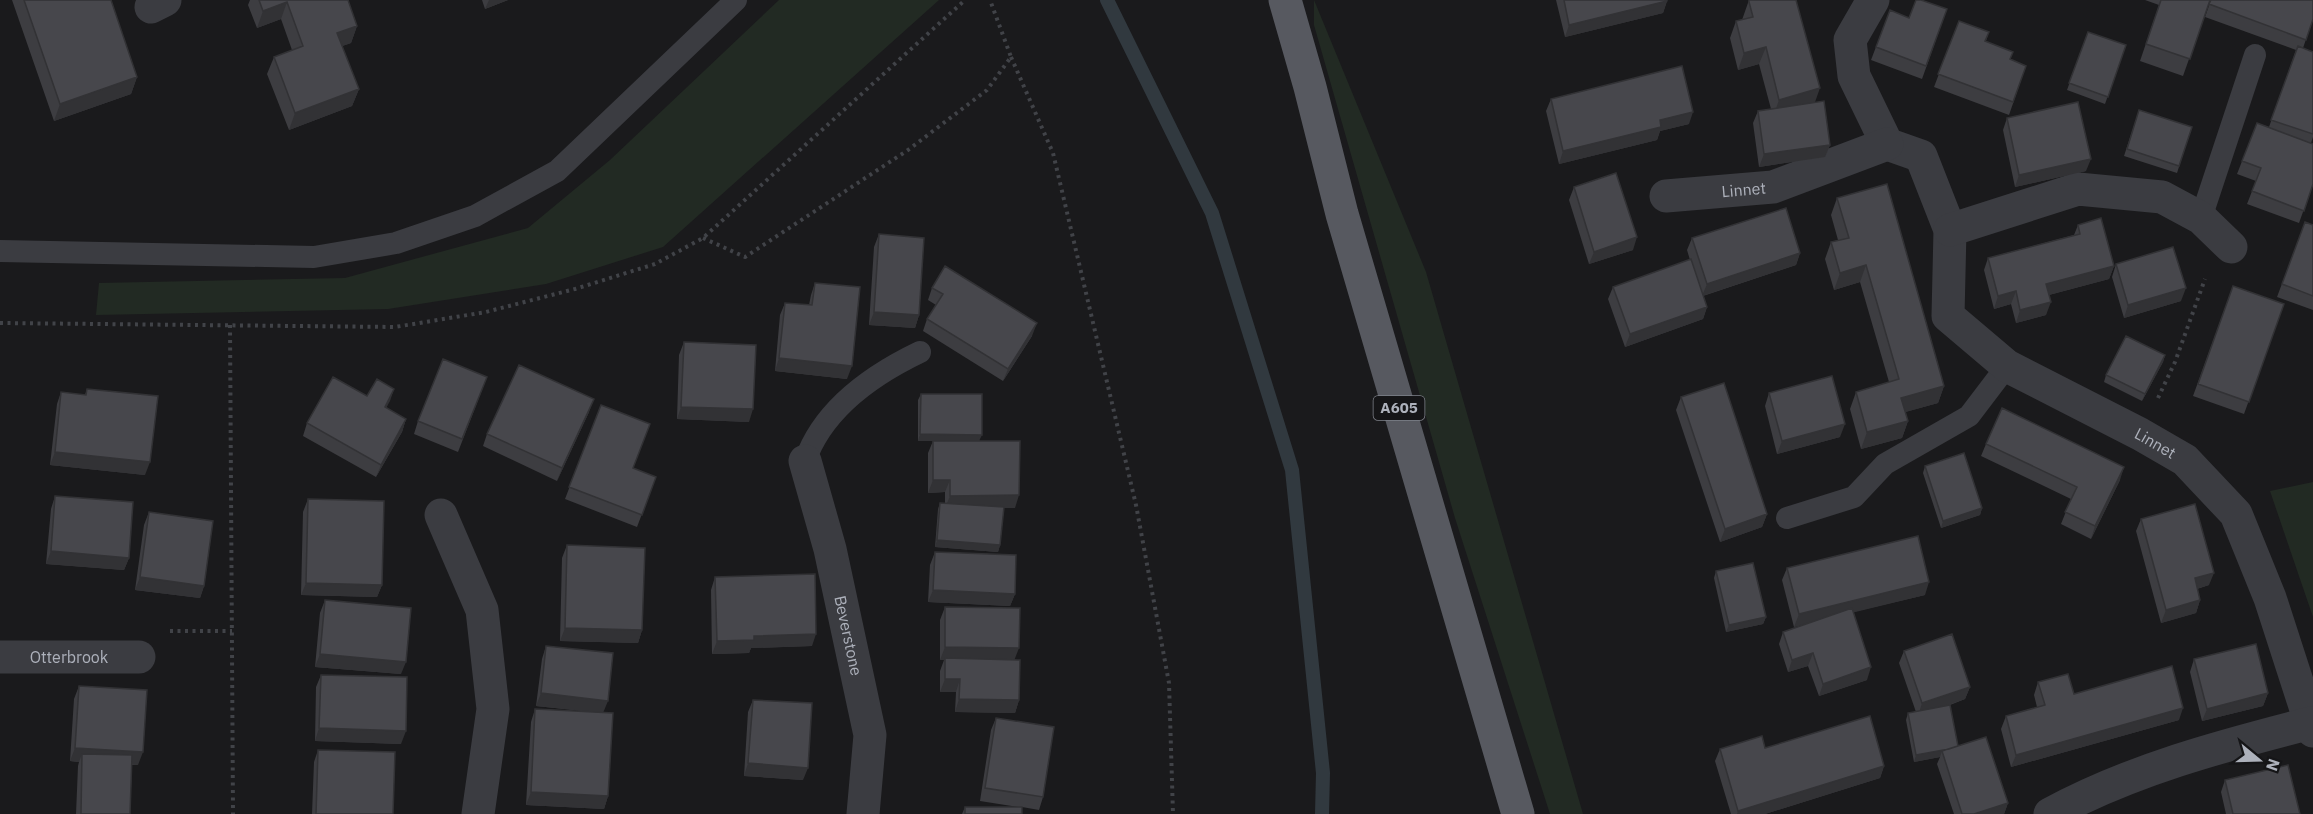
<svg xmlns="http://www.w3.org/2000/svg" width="2313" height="814" font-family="'IBM Plex Sans',sans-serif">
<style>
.green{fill:#222a23}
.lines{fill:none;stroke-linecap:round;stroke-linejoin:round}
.stream{stroke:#31393f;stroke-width:14}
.path{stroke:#414348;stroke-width:4;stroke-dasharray:3 4.5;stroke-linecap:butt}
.service{stroke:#3b3c41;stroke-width:22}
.minor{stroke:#3b3c41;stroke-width:33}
.primary{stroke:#575960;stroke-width:33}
.wall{fill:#3d3d41}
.shaded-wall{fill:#323235}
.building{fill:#47474c;stroke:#323235;stroke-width:1.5}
.labels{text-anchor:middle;stroke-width:5;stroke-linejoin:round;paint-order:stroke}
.shield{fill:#151517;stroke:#7f828a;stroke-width:1.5}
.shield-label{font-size:15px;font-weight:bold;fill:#adb1bb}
.street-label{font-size:16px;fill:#adb1bb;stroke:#151517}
</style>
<rect width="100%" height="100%" fill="#1a1a1c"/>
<!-- green -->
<path class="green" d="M779 0H939L663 247 546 284 388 309 96 315 99 283 345 278 528 228 610 160Z
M1314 0 1426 272 1583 814H1550L1455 518 1314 25Z
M2313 482V617L2270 491Z"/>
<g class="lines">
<!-- stream -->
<path class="stream" d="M1107 0 1212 213 1292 470 1323 773 1322 814"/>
<!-- path -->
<path class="path" d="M1011 57 1053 153 1136 505 1169 683 1173 814
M703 238 745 257 908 150 987 90 1011 57 990 0
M0 323 395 327 486 312 575 289 655 264 703 238 965 0
M230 325 233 814
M2158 398 2175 362 2205 279
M170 631H232"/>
<!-- service -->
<path class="service" d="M2201 218 2255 55
M0 251 314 257 396 243 475 216 557 171 736 0
M805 461C823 409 872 375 920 352
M1787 518 1854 497 1885 464 1969 416 2007 366"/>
<!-- minor -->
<g class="minor">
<path id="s1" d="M1873 0 1850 40 1854 76 1887 144 1921 156 1950 230 1948 316 2007 366 2140 434 2185 460 2236 514 2270 598 2313 731"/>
<path d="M151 7 165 0"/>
<path id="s2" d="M1666 196 1773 187 1887 144"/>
<path d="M1950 230 2078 189 2162 197 2201 218 2231 247"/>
<path id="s3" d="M805 461 830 549 870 735 863 814"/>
<path d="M441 515 482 610 493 709 478 814"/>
<path id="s4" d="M0 657H139"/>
<path d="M2050 814C2131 770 2221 746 2311 723"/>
</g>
<!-- primary -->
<path class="primary" d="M1285 0 1310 87 1342 214 1518 814"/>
</g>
<!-- wall -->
<path class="wall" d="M12 0H111L137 77 131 94 54 121Z
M250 0H348L357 26 351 43 342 46 359 89 352 106 289 130 267 74 274 57 292 50 281 19 257 28 248 5Z
M482 0H508L485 9Z
M1556 0H1667V1L1663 13 1565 37Z
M1749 0 1815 103 1830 145 1825 157 1759 167 1753 123 1758 111 1771 109 1759 64 1738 70 1730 38 1736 21 1742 20Z
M2145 0H2210L2183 76 2140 61 2159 5Z
M2211 0 2313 19 2303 48 2313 52V137L2311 143 2313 184 2299 223 2247 204 2256 181 2237 174 2257 123 2269 127 2296 50 2205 17Z
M1947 9 1922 79 1871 60 1890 10 1909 18Z
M1959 21 1989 32 1986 41 2010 60 2026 66 2009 115 1934 87Z
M2088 32 2126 45 2105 104 2067 90Z
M1551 99 1689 124 1660 131 1657 140 1559 164 1546 111Z
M2139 110 2192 127 2177 173 2124 156Z
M2007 118 2086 171 2015 187 2003 130Z
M1574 187 1633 250 1589 264 1569 200Z
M1837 198 1944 386 1938 403 1905 412 1908 421 1902 438 1861 449 1850 409 1856 392 1889 382 1860 282 1834 290 1825 259 1831 242 1838 240 1831 215Z
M2305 222 2313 225V310L2277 297Z
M2078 225 2114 266 2109 279 2049 295 2046 315 2016 323 2011 304 1994 309 1984 270 1988 258 2074 235Z
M879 234 919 315 915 328 869 325 874 247Z
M1692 238 1800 253 1796 265 1703 296 1707 307 1703 319 1625 347 1608 299 1613 287 1690 260 1687 250Z
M2116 264 2181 301 2124 318 2112 277Z
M815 283 847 379 775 371 780 315 785 303 809 305 811 295Z
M2233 286 2284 304 2244 414 2193 396Z
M932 288 1032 336 1003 381 923 331 927 319 936 305 928 300Z
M684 342 749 422 677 419 679 355Z
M2165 355 2163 362 2142 401 2104 382 2106 375Z
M487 377 458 452 414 434 418 421Z
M87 389 145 475 50 465 57 404 61 392 85 395Z
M394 389 386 408 406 419 402 432 376 477 303 436 307 423 367 396Z
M1769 393 1840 437 1777 454 1765 406Z
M921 394 980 441 1015 508H1004L1000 545 998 552 935 547 938 509 940 503H945V492L928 493V453L933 441H918V400Z
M1681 397 1767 514 1762 527 1720 542 1676 410Z
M601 405 634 469 656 477 637 527 565 499Z
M589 412 557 481 483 446 487 434Z
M1986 444 2120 480 2091 539 2061 524 2071 499 1981 456Z
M1925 466 1982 508 1980 515 1941 528 1923 473Z
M55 496 129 558 124 570 46 564 51 509Z
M308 499 382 585 377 597 301 595 303 512Z
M149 512 204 586 200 598 135 590 144 525Z
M2141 519 2209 585 2197 589 2200 600 2196 613 2161 623 2136 531Z
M567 545 642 630 638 643 560 641 562 558Z
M935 552 1015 594 1010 606 928 602 930 565Z
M1787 568 1925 595 1853 612 1867 680 1819 696 1808 666 1788 672 1779 644 1783 632 1808 623 1794 627 1782 580Z
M1716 571 1766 617 1763 624 1726 632 1714 578Z
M715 577 812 646 751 648 749 653 712 654 711 590Z
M325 600 401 674 315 667 320 613Z
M945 607 1015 660 1019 700 1015 713 955 712 956 692H940V671L944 660H940V620Z
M546 646 603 713 608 796 604 809 526 805 531 722 535 709 592 712 536 706 542 659Z
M1904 651 1970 687 1965 699 1950 705 1958 746 2008 803 2004 814H1954L1937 764 1940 757 1914 762 1906 720 1908 713 1916 712 1899 663Z
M2194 659 2268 693 2263 706 2202 721 2190 672Z
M321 675 401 744 315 741 316 687Z
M2038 682 2074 694 2179 720 2011 767 2001 729 2006 716 2037 707 2034 695Z
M79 686 138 765H132L130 814H76L78 766 79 762 70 761 74 699Z
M753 700 803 780 744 776 748 712Z
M996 718 1043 797 1039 810 1022 807V814H962L965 807H1018L980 801 991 730Z
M1765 748 1884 766 1880 778 1765 814H1731L1715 761 1720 749Z
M318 750 393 814H312L314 762Z
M2225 780 2300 814H2226L2221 792Z"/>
<!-- shaded-wall -->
<path class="shaded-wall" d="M489 0H508L485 9Z
M1667 1 1663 13 1565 37 1569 25Z
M287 2 281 19 257 28 263 11Z
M357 26 351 43 331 50 337 33Z
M1766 47 1759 64 1738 70 1744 53Z
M137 77 131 94 54 121 60 104Z
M1820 88 1814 105 1773 117 1779 100Z
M359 89 352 106 289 130 295 113Z
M1693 112 1689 124 1660 131 1657 140 1559 164 1563 151 1660 120Z
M1830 145 1825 157 1759 167 1764 154Z
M2091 159 2086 171 2015 187 2019 175Z
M1637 237 1633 250 1589 264 1594 252Z
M1800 253 1796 265 1702 296 1707 284Z
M1866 265 1860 282 1834 290 1840 273Z
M2114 266 2109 279 2041 297 2046 284Z
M2186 288 2181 301 2124 318 2128 305Z
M2016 291 2011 304 1994 309 1998 296Z
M2051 302 2046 315 2016 323 2020 310Z
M1707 307 1703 319 1625 347 1630 334Z
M874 312 919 315 915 328 869 325Z
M1037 323 1032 336 1003 381 1008 369Z
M2165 355 2163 362 2142 401 2145 394Z
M779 358 852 366 847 379 775 371Z
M1944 386 1938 403 1895 415 1901 398Z
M394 389 390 401 380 419 385 407Z
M594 399 589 412 557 481 562 468Z
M681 407 753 409 749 422 677 419Z
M406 419 402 432 376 477 381 465Z
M1908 421 1902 438 1861 449 1867 432Z
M1845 424 1840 437 1777 454 1782 441Z
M920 434 982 435 979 441H918Z
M55 452 150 462 145 475 50 465Z
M2124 467 2120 480 2091 539 2095 526Z
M933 480H950L945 492 928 493Z
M1019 495 1015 508H945L950 496Z
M1982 508 1980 515 1941 528 1943 521Z
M1767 514 1762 527 1720 542 1725 529Z
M937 540 1000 545 998 552 935 547Z
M51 551 129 558 124 570 46 564Z
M2214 573 2209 585 2190 591 2195 578Z
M140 577 204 586 200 598 135 590Z
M1929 582 1925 595 1794 627 1799 614Z
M306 583 382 585 377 597 301 595Z
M933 590 1015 594 1010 606 928 602Z
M2200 600 2196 613 2161 623 2166 610Z
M1766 617 1763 624 1726 632 1729 625Z
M565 628 642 630 638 643 560 641Z
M816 634 812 646 751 648 749 653 712 654 717 641 754 636Z
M945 647 1019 648 1014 661 940 660Z
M1813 653 1808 666 1788 672 1792 660Z
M320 654 406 662 401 674 315 667Z
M1871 667 1867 680 1819 696 1823 684Z
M945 679H960L956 692H940Z
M1970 687 1965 699 1918 716 1922 703Z
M541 693 608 701 603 713 536 706Z
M2268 693 2263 706 2202 721 2207 709Z
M959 699 1019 700 1015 713 955 712Z
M2183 708 2179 720 2011 767 2016 755Z
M319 728 406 731 401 744 315 741Z
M1958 747 1942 751 1940 757 1914 762 1916 755Z
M75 748 143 752 138 765 82 762V754L79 762 70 761Z
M748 763 808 768 803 780 744 776Z
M1884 766 1880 778 1765 814H1737L1738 811Z
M531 792 608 796 604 809 526 805Z
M2008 803 2004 814H1974Z"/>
<!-- building -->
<path class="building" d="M24 0H111L137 77 60 104Z
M259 0H348L357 26 337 33 359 89 295 113 274 57 303 46 287 2 263 11Z
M1564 0H1667V1L1569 25Z
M1749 0H1796L1820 88 1779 100 1766 47 1744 53 1736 21 1753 17 1749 2Z
M1916 0H1921L1947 9 1926 66 1876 47 1890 10 1909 18Z
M2161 0H2210L2190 59 2146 44Z
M2211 0H2313V19L2306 40 2209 4Z
M1959 21 1989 32 1985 41 2013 52 2010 59 2026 66 2013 102 1938 74Z
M2088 32 2126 45 2108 97 2069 83Z
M2298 46 2313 52V134L2271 120Z
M1682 66 1693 112 1660 120 1661 127 1563 151 1551 99Z
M1824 101 1830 145 1764 154 1758 111Z
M2078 102 2091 159 2019 175 2007 118Z
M2139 110 2192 127 2179 166 2127 149Z
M2257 123 2313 144V184L2304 211 2252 191 2261 168 2242 161Z
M1616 173 1637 237 1594 252 1574 187Z
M1887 184 1944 386 1901 398 1908 421 1867 432 1856 392 1899 379 1866 265 1840 273 1831 242 1849 238 1837 198Z
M1786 208 1800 253 1707 284 1692 238Z
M2101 218 2114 266 2046 284 2051 302 2020 310 2016 291 1998 296 1988 258 2080 234 2078 225Z
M2305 222 2313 225V296L2282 284Z
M879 234 924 238 919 315 874 312Z
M2173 247 2186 288 2128 305 2116 264Z
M1691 259 1707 307 1630 334 1613 287Z
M945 266 1037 323 1008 369 927 319 943 294 932 288Z
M815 283 860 287 852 366 779 358 785 303 812 305Z
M2233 286 2284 304 2249 402 2198 384Z
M2126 336 2165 355 2145 394 2106 375Z
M684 342 756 345 753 409 681 407Z
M443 359 487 377 462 439 418 421Z
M519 365 594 399 562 468 487 434Z
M1832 376 1845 424 1782 441 1769 393Z
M333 377 367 396 377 379 394 389 385 407 406 419 381 465 307 423Z
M1724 383 1767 514 1725 529 1681 397Z
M87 389 158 396 150 462 55 452 61 392 86 395Z
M921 394H982V435L920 434Z
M601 405 650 424 633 468 656 477 642 515 569 487Z
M2002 408 2124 467 2095 526 2065 512 2077 487 1986 444Z
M933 441H1020L1019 495 950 496V480H933Z
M1964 453 1982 508 1943 521 1925 466Z
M55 496 133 502 129 558 51 551Z
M308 499 384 501 382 585 306 583Z
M940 503 1004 507 1000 545 937 540Z
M2195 504 2214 573 2195 578 2200 600 2166 610 2141 519Z
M149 512 213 521 204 586 140 577Z
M1918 536 1929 582 1799 614 1787 568Z
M567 545 645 548 642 630 565 628Z
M935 552 1016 555 1015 594 933 590Z
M1753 563 1766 617 1729 625 1716 571Z
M815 574 816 634 754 636V640L717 641 715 577Z
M325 600 411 608 406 662 320 654Z
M945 607 1020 608 1019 648 945 647Z
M1852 608 1871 667 1823 684 1813 653 1792 660 1783 632Z
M1952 634 1970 687 1922 703 1904 651Z
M2256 644 2268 693 2207 709 2194 659Z
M546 646 613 653 608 701 541 693Z
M945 658 1020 660 1019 700 959 699 960 679H945Z
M2172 666 2183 708 2016 755 2006 716 2045 705 2038 682 2068 674 2074 694Z
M321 675 407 677 406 731 319 728Z
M79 686 147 690 143 752 75 748Z
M753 700 812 703 808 768 748 763Z
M1950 705 1958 746 1949 749 1916 755 1908 713Z
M535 709 613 713 608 796 531 792Z
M1870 716 1884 766 1738 811 1720 749 1762 736 1765 748Z
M996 718 1054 727 1043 797 985 788Z
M1986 737 2008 803 1974 814H1962L1942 751Z
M318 750 395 752 393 814H316Z
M82 754 132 755 130 814H81Z
M2288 765 2300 814H2233L2225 780Z
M965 807H1022V814H965Z"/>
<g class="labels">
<!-- shield labels -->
<rect class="shield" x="1373.5" y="396" width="51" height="24" rx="4.5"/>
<g class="shield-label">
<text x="1399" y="413">A605</text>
</g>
<!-- street labels -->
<g class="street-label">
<text dy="6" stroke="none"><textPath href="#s2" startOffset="78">Linnet</textPath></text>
<text dy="6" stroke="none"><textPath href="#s1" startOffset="604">Linnet</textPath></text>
<text dy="6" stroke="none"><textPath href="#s3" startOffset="180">Beverstone</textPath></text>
<text dy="6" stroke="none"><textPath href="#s4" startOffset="69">Otterbrook</textPath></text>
</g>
</g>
<!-- north arrow -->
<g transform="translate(2259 760) rotate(109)" stroke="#151517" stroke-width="4.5" paint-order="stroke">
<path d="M0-4.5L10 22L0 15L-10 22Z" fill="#adb1bb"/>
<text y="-9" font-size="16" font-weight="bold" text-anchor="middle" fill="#adb1bb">N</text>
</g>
</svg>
